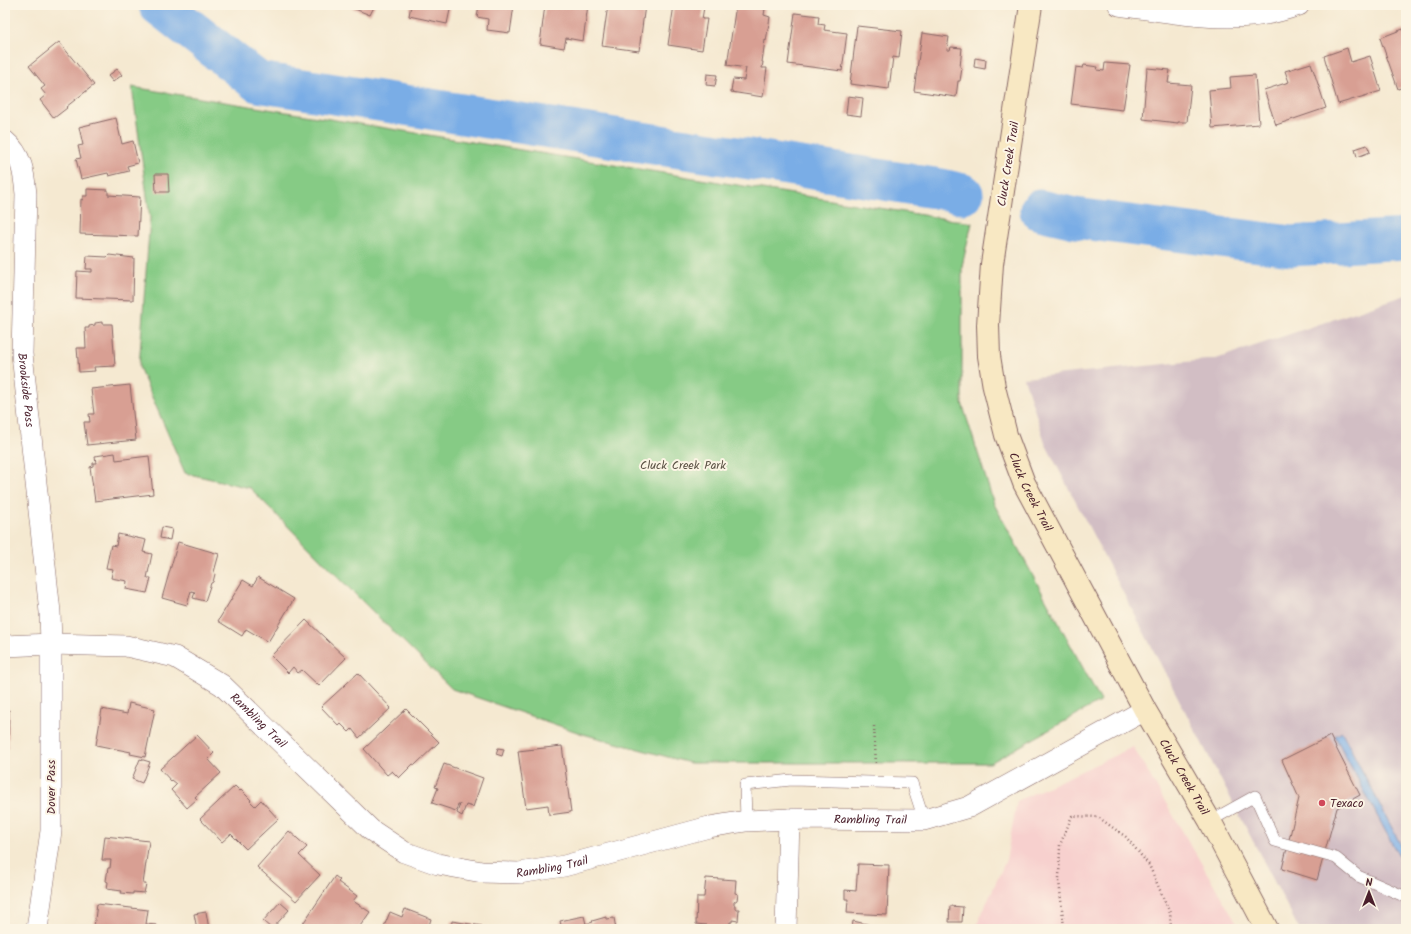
<svg xmlns="http://www.w3.org/2000/svg" width="1411" height="934" font-family="Kalam,sans-serif">
<style>
.built{fill:#f7d0ce}
.industrial{fill:#d2bec4}
.green{fill:#86cb85;stroke:#687558}
.water{fill:#7aade6;stroke:#626688}
.lines{fill:none;stroke-linecap:round;stroke-linejoin:round}
.river{stroke:#7aade6;stroke-width:41}
.building{fill:#d89f93}
.lane-casing{stroke:#866665;stroke-width:12}
.street-casing{stroke:#866665;stroke-width:22}
.secondary-casing{stroke:#866665;stroke-width:24}
.path{stroke:#866665;stroke-width:2.5;stroke-dasharray:1 3;stroke-linecap:butt}
.lane{stroke:#fff;stroke-width:11}
.street{stroke:#fff;stroke-width:21}
.secondary{stroke:#f8e8c3;stroke-width:22}
.poi-dot{fill:#d1495b;stroke:#fcf5e5;stroke-width:1.5}
.labels{text-anchor:middle;stroke-width:4;stroke-linejoin:round;paint-order:stroke}
.street-label{font-size:12px;fill:#4a1f2b;stroke:#fcf5e5}
.park-label{font-size:12px;fill:#5c5346;stroke:#fcf5e5}
.poi-label{font-size:12px;fill:#4a1f2b;stroke:#fcf5e5;text-anchor:start}
</style>
<rect width="100%" height="100%" fill="#fcf5e5"/>
<filter id="ink" filterUnits="userSpaceOnUse"><feTurbulence type="fractalNoise" baseFrequency=".025" numOctaves="2"/><feDisplacementMap in="SourceGraphic" scale="8" xChannelSelector="R" yChannelSelector="G"/><feConvolveMatrix kernelMatrix="1 2 1 2 8 2 1 2 1" color-interpolation-filters="sRGB"/></filter>
<filter id="wash" filterUnits="userSpaceOnUse"><feTurbulence type="fractalNoise" baseFrequency=".012" numOctaves="4" result="noise"/><feDisplacementMap in="SourceGraphic" scale="16" xChannelSelector="R" yChannelSelector="G"/><feGaussianBlur stdDeviation="0.9" result="paint"/><feColorMatrix in="noise" values="0 0 0 0 0 0 0 0 0 0 0 0 0 0 0 0 0 1.4 0 .05"/><feComposite in="paint" operator="in"/></filter>
<g filter="url(#wash)">
<rect width="100%" height="100%" fill="#f5e9d1"/>
<!-- built -->
<path class="built" d="M1133 747 1240 929H975L1006 860 1017 801Z"/>
<!-- industrial -->
<path class="industrial" d="M1406 295V925L1398 929H1299L1046 445 1024 378 1216 359Z"/>
<!-- green -->
<path class="green" d="M132 87 972 223 962 266V403L994 504 1101 701 990 763H690L583 734 452 689 359 598 250 488 185 473 139 367 150 218Z"/>
<!-- water -->
<path class="water" d="M1342 732 1406 855V870L1335 736Z"/>
<g class="lines">
<!-- river -->
<path class="river" d="M159 5 258 82 941 189 963 194
M1040 210 1075 218 1291 246 1406 239"/>
</g>
<g id="blocks">
<!-- building -->
<path class="building" d="M345 5H375L370 15Z
M411 5H451L447 24 409 16Z
M479 5H514L510 33 487 30 488 19 477 17Z
M545 5H588L583 41 566 38 564 48 540 44Z
M608 5H645L639 51 602 46Z
M674 5H698L704 7 702 19H707L702 50 668 45Z
M736 5 765 9 764 15 770 17 766 41 765 40 762 62H763L762 68H767L763 97 731 92 733 79 744 80 746 68 727 65Z
M795 13 819 16 818 24 825 25 824 30 847 33 842 71 788 64Z
M857 26 902 31 899 58 893 57 889 89 850 84Z
M1403 29 1406 36V86L1398 89 1380 38Z
M922 33 949 37 947 50H950L951 47 962 48 960 67 962 68 960 81H958L956 97 914 91Z
M59 42 94 85 66 107 67 108 54 118 40 100 46 95 41 89 45 86 29 66Z
M1347 48 1351 62 1370 56 1381 91 1338 104 1324 56Z
M975 58 986 60 985 69 974 67Z
M1105 63 1130 65 1123 110 1071 104 1076 67 1083 68 1084 65 1098 67 1097 70 1104 71Z
M1311 63 1326 108 1276 125 1264 90 1289 82 1285 71Z
M1147 68 1170 70 1168 83 1191 85 1187 122H1178V123L1143 119Z
M117 69 122 75 113 82 108 76Z
M707 74 717 75 715 86 706 85Z
M1255 75 1259 124 1212 128 1209 90 1231 88 1230 77Z
M848 96 863 98 861 116 846 114Z
M116 118 122 144 133 141 138 163 127 166 129 171 109 176 108 173 81 179 76 159 81 158 78 146 83 145 79 127Z
M1367 145 1370 152 1357 157 1355 149Z
M155 174H168L169 192H156Z
M87 189 108 190V195L140 197 138 236 80 234 81 199 83 200V196H87Z
M109 255 134 258 133 300 76 298 77 271 92 272V269H86L87 256 107 257Z
M102 322V324H112L115 366 94 367 95 371 79 372 77 348H86L85 328H89V326L95 325V323Z
M130 385 136 440 87 445 84 422H90L89 414H94L91 389Z
M115 453 116 460 149 456 153 494 95 501 90 467 93 466V463H96L95 456Z
M162 527 172 529 170 540 160 538Z
M118 534 146 540 143 552 152 554 147 578H151L147 593 126 589 127 581 111 578 113 569 106 568 111 545 116 546Z
M178 542 219 554 214 572 215 574 213 582 211 583 205 601 193 598 195 592 191 591 187 605 162 598Z
M258 577 294 599 268 642 246 629 242 636 218 621 243 580 253 586Z
M306 620 346 658 319 686 302 670 298 673 293 667 288 673 271 656Z
M358 673 391 708 359 738 352 729 349 732 341 724 339 726 321 707Z
M129 703 155 709 145 757 130 754 131 752 96 745 102 709 127 714Z
M406 709 439 742 415 765 413 764 399 778 392 771 387 775 364 749Z
M5 710H9L8 749H5Z
M197 735 214 753 208 759 221 773 195 797 197 799 187 808 171 790 177 784 172 780 171 781 160 769Z
M1330 736 1360 795 1337 808 1317 880 1282 869 1299 798 1282 760Z
M562 746 571 812 549 815 548 805 526 808 518 751Z
M498 748 504 749 502 756 496 754Z
M140 759 150 762 142 783 132 779Z
M444 764 483 778 473 807 466 805 462 816 457 813 460 804H458L456 811 432 803 438 788 435 787Z
M235 786 240 791 241 790 251 800 250 801 255 806 261 800 278 819 246 849 231 834 222 842 200 819Z
M289 831 307 847 299 855 320 875 296 901 257 867Z
M105 836 149 841 143 884H146L144 893 133 892V894L121 893 122 891 107 889 108 882 106 881 108 868H110L111 860H102Z
M858 864 889 865 887 915 847 913 848 899H845V890L856 891Z
M335 876 340 880 338 882 357 896 353 901 370 912 358 929H307L302 925Z
M706 878 736 880 735 893 738 894 737 900 734 902V905H735V909H739L738 921 732 920V922H730V929H711L706 928V925L696 924 697 897H704Z
M280 902 289 910 272 929 263 921Z
M97 904 148 910 146 924 156 925 155 929H105L94 927Z
M950 906 963 907 962 922H949Z
M405 909 431 919 428 929H383L390 912 402 917Z
M206 912 209 929H197L194 914Z
M584 916 586 924 593 922 592 921 606 917V919L614 918 616 929H562L560 921Z
M452 921 482 926V929H451Z
M853 921 884 928V929H852Z"/>
</g>
</g>
<g filter="url(#ink)">
<use href="#blocks" fill-opacity="0" stroke="#866665" stroke-width="1"/>
<g class="lines">
<!-- lane casing -->
<g class="lane-casing">
<path id="lane" d="M746 821 745 785 791 780 912 783 924 820
M1210 821 1255 796 1275 841 1336 858 1358 876 1406 897"/>
</g>
<!-- street casing -->
<g class="street-casing">
<g id="street">
<path d="M1119 5C1163 11 1207 20 1251 16 1267 15 1284 10 1299 5"/>
<path id="s1" d="M5 141C22 155 24 173 26 194L22 354 50 612 51 644V831L37 929"/>
<path id="s2" d="M5 646 51 644 126 646 175 657 222 685 371 830 404 852 438 864 482 872 519 873 564 866 709 827 746 821 789 819 924 820 969 807 1145 710"/>
<path d="M786 929 789 819"/>
</g>
</g>
<!-- secondary casing -->
<g class="secondary-casing">
<g id="secondary">
<path id="s3" d="M1031 5 992 264 988 325 989 356 994 387 1006 435 1024 483 1145 710 1210 821 1267 929"/>
</g>
</g>
<!-- path -->
<path class="path" d="M874 726 876 765
M1066 929 1064 927 1059 881 1060 845 1072 816 1098 817 1126 837 1149 865 1170 913 1171 929"/>
<!-- lane -->
<use href="#lane" class="lane"/>
<!-- street -->
<use href="#street" class="street"/>
<!-- secondary -->
<use href="#secondary" class="secondary"/>
</g>
</g>
<!-- markers -->
<circle class="poi-dot" cx="1322" cy="803" r="4"/>
<g class="labels">
<!-- street labels -->
<g class="street-label">
<text transform="translate(1008 164) rotate(-81)" y="4">Cluck Creek Trail</text>
<text dy="4" stroke="none"><textPath href="#s1" startOffset="255">Brookside Pass</textPath></text>
<text dy="4" stroke="none"><textPath href="#s3" startOffset="497">Cluck Creek Trail</textPath></text>
<text dy="4" stroke="none"><textPath href="#s2" startOffset="277">Rambling Trail</textPath></text>
<text dy="4" stroke="none"><textPath href="#s3" startOffset="821">Cluck Creek Trail</textPath></text>
<text transform="translate(51 787) rotate(-90)" y="4">Dover Pass</text>
<text dy="4" stroke="none"><textPath href="#s2" startOffset="949">Rambling Trail</textPath></text>
<text dy="4" stroke="none"><textPath href="#s2" startOffset="625">Rambling Trail</textPath></text>
</g>
<!-- park labels -->
<g class="park-label">
<text x="683" y="469">Cluck Creek Park</text>
</g>
<!-- poi labels -->
<g class="poi-label">
<text x="1330" y="807">Texaco</text>
</g>
</g>
<!-- margin -->
<rect width="1411" height="934" fill="none" stroke="#fcf5e5" stroke-width="20"/>
<!-- north arrow -->
<g transform="translate(1369 892)" stroke="#fcf5e5" stroke-width="3" paint-order="stroke">
<path d="M0-3L7 15L0 10L-7 15Z" fill="#4a1f2b"/>
<text y="-6" font-size="11" font-weight="bold" text-anchor="middle" fill="#4a1f2b">N</text>
</g>
</svg>
